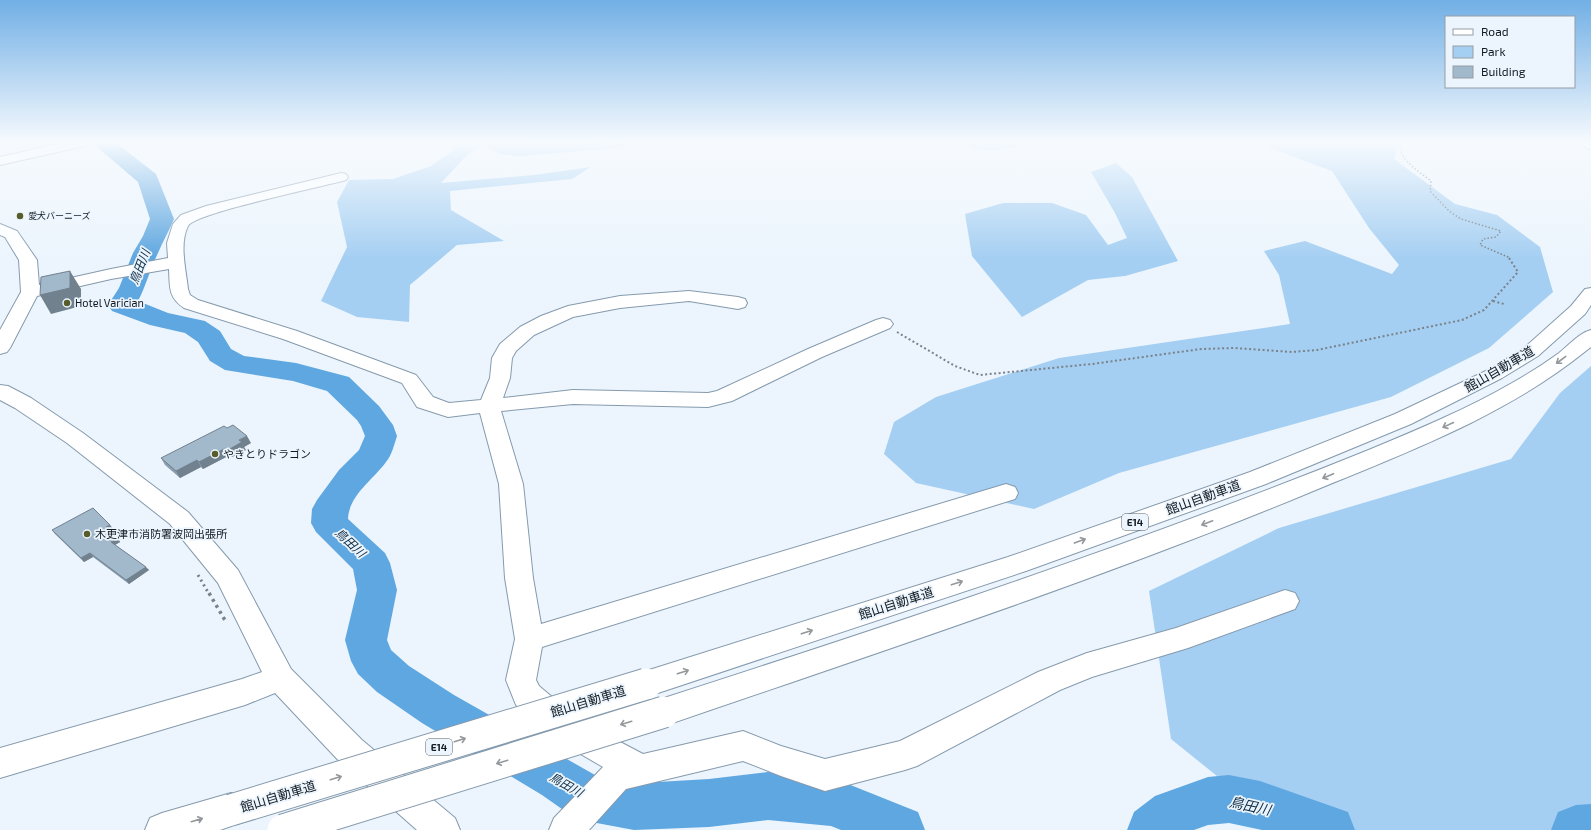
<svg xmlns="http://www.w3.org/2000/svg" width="1591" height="830" font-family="'Exo 2','Noto Sans JP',sans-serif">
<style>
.green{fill:#a5cff2}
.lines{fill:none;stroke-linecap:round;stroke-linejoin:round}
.river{fill:#5fa7e0;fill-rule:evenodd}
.minor-casing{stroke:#859aad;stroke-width:2}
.highway-casing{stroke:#859aad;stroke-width:2}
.path-far3{stroke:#798189;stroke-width:1.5;stroke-dasharray:1.5 2;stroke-linecap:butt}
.path-far2{stroke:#798189;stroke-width:2;stroke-dasharray:2 2.5;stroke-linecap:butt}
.path-far1{stroke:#798189;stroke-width:3;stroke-dasharray:2 3.5;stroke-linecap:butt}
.path{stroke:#798189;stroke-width:3.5;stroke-dasharray:3 4;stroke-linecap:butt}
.minor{fill:#fff;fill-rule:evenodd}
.highway{fill:#fff;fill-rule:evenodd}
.highway-bridge-casing{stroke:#859aad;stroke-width:33;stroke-linecap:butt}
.highway-bridge{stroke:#fff;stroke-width:31}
.wall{fill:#8b9eaf}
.shaded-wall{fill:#71818e}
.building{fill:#a2b8cb;stroke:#71818e}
.oneway{stroke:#94989b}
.poi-dot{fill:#585c2a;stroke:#ecf5fd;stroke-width:1.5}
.labels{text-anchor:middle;stroke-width:3.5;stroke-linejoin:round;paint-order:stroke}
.far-poi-label{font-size:9px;fill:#121a21;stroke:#ecf5fd;text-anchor:start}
.shield{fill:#ecf5fd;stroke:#535c63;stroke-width:1}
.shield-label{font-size:10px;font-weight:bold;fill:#121a21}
.poi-label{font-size:11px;fill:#121a21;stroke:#ecf5fd;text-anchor:start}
.water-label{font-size:12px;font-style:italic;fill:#0f2e46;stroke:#ecf5fd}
.near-street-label{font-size:13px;fill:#121a21;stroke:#ecf5fd}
.near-water-label{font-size:14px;font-style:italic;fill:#0f2e46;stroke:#ecf5fd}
</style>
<rect width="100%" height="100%" fill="#ecf5fd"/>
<!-- green -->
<path class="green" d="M456 142H507L513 144 623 142 627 146 608 149 520 156 500 154 483 145 468 154 441 183 534 175 591 167 572 179 450 191 451 210 504 241 457 245 410 285 409 322 357 317 321 301 347 247 337 202 349 180 393 179 431 166 451 152Z
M960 142H1036C1009 148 986 157 960 142Z
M1259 142H1400L1394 159 1455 204 1497 215 1540 247 1553 292 1489 348 1391 397 1119 473 1034 509 916 483 884 454 894 422 936 397 1059 358 1290 324 1279 275 1264 251 1305 241 1392 274 1399 265 1369 228 1332 171 1283 153Z
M1116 163 1132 177 1178 261 1125 276 1088 280 1022 317 972 256 965 214 1003 203H1052L1086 215 1108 245 1127 238 1115 213 1091 172Z
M1591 366V830H1284L1171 739 1149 591 1279 528 1511 459 1560 393Z"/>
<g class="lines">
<!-- river -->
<path class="river" d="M93 142H115L156 174 174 219C169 231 163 241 158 253 150 269 146 286 138 301L168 313 205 321 220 331 231 349 244 356 296 363 349 377 379 406 393 425 397 436C394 445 392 455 386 462 373 480 349 495 348 519L385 553 390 563 397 590 387 640 391 650 409 666 454 695 595 775 640 783 709 779 768 772 809 775 833 778 918 812 925 830H841L831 826 768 820 709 827 634 830 586 821 569 814 542 795 422 723 377 692 358 674 351 661 345 640 357 590 353 569 316 532 311 523 312 509 317 500 339 470 359 450 365 436 361 426 357 420 327 391 293 381 225 370 210 361 198 342 185 333 150 325 112 311 108 305 119 288 133 253 143 236 150 219 138 182 96 146Z
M1229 775 1260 781 1348 812 1355 830H1262L1229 823 1208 825 1194 830H1127L1134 812 1155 796 1208 777Z
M1591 804V830H1551L1558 812 1576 805Z"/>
<!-- minor casing -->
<g class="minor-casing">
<path id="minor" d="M66 142H91L89 145 0 165V157Z
M341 173 346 174 348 177 346 180C325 186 195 213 188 226 179 244 186 270 188 289L190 295 198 300 297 331 416 375 433 397 449 403 481 400 490 378 492 358 500 344 520 327 541 316 568 306 620 296 689 291 738 297 745 299 747 303 745 307 738 309 689 301 620 308 573 317 534 335 516 351 512 358 510 378 503 398 573 390 708 393 717 391 808 349 876 320 883 318 890 320 893 324 890 328 822 357 732 401 708 407 573 404 501 411 523 484 533 578 541 624 1006 484 1015 487 1018 493 1015 499 542 647 536 680 539 686 582 722 643 754 743 731 781 746 825 759 900 741 1038 672 1087 653 1176 628 1285 590 1295 593 1299 601 1295 609 1188 648 1092 677 1060 690 917 766 905 770 825 791 781 776 743 761 626 789 589 830H549L554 818 603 767 560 742 516 705 506 680 515 639 505 578 499 484 480 413 448 417 417 407 402 383 283 339 184 308C168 297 170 287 169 269L111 279 37 296 10 348 7 352 0 354V330L21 292 19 260 5 237 0 235V224L17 231 37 260 39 285 111 269 168 258 167 243 173 224 181 215 206 206Z
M0 385 8 386 31 398 83 433 188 512 238 570 291 669 362 740 455 818 460 830H417L340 762 275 693 245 705 0 778V748L242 679 262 672 218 583 170 524 67 443 15 408 0 400Z"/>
</g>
<!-- highway casing -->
<g class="highway-casing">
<path id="highway" d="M1582 142H1591V149L1586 148Z
M1591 288V305L1585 314 1538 356 1502 378 1411 424 1266 484 1026 571 646 697 635 693 631 684 635 675 646 671 1008 557 1250 472 1395 414 1488 370 1524 348 1571 306 1585 289Z
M1591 330V347L1587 350C1505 417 1402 454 1306 494 1096 581 879 652 664 726L653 722 648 712 653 702 664 698C902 621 1139 543 1371 449 1419 429 1467 409 1512 383 1528 374 1544 364 1559 353 1569 345 1579 333 1591 330Z
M231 793 243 798 248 810 243 822 220 830H145L150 818 162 813Z"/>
</g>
<!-- path-far3 -->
<path class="path-far3" d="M1400 142C1397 159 1420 172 1431 181L1430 191 1449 211 1461 219 1501 231 1496 237 1483 239 1480 245 1508 257 1509 259"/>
<!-- path-far2 -->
<path class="path-far2" d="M1493 301 1504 304
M897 332 955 366 980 375 1092 364 1201 349 1234 348 1292 352 1317 350 1462 320 1484 310 1518 272 1509 258"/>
<!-- path-far1 -->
<path class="path-far1" d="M198 575 209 594"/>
<!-- path -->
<path class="path" d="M209 593 226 622"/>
<!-- minor -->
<use href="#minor" class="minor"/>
<!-- highway -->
<use href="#highway" class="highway"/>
<!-- highway-bridge casing -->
<g class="highway-bridge-casing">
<path id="highway-bridge" d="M231 810 646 684
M283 830 664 712"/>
</g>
<!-- highway-bridge -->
<use href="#highway-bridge" class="highway-bridge"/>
</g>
<!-- wall -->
<path class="wall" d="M251 443 244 447 246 450 232 457 230 455 203 469 201 467 180 478 165 465 161 458Z
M110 525 113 529 110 531 120 542 115 545 149 570 129 584 93 557 84 562 55 534 52 530Z"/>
<!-- shaded-wall -->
<path class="shaded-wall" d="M70 271 81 289V306L51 314 40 295Z
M247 436 251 443 244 447 246 450 232 457 228 450 239 440Z
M226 448 230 455 203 469 199 462Z
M197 460 201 467 180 478 176 471Z
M110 525 113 529 109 531 106 527Z
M118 538 120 542 113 546 111 542Z
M90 553 93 557 84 562 81 558Z
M146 567 149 570 129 584 126 580Z"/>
<!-- building -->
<path class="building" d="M70 271V288L40 295 41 277Z
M233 425 247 436 239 440 242 442 228 450 226 448 199 462 197 460 176 471 161 458 224 426 227 428Z
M93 508 110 525 106 527 118 538 111 542 146 567 126 580 90 553 81 558 52 530Z"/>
<!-- one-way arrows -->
<defs><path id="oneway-shaft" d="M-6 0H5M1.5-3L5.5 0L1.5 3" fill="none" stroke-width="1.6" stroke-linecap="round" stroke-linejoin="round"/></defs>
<g class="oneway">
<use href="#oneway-shaft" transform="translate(1561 360) rotate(143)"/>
<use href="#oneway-shaft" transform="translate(1448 425) rotate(155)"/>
<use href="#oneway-shaft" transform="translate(1328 476) rotate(157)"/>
<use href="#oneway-shaft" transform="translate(1207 523) rotate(159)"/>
<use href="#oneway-shaft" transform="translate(1080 541) rotate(-20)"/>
<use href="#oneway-shaft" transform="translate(957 583) rotate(-18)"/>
<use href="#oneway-shaft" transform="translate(807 632) rotate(-18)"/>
<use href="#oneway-shaft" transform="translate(683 672) rotate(-18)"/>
<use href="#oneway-shaft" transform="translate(626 723) rotate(163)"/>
<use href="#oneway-shaft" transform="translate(460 740) rotate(-17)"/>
<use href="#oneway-shaft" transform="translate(502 762) rotate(163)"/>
<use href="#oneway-shaft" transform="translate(336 778) rotate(-17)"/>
<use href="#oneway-shaft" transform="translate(197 820) rotate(-16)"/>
</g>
<!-- sky -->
<linearGradient id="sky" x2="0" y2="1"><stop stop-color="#71afe5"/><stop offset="0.55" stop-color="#f6fafe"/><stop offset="1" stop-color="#f6fafe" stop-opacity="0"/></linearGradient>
<rect width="1591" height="258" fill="url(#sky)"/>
<!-- markers -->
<g class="poi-dot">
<circle cx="20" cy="216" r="4"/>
<circle cx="67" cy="303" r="4"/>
<circle cx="215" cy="454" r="4"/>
<circle cx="87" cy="534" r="4"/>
</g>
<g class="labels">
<!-- far-poi labels -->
<g class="far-poi-label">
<text x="28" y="219">愛犬バーニーズ</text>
</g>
<!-- shield labels -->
<g class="shield">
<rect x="1122" y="514" width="26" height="16" rx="3"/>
<rect x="426" y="739" width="26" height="16" rx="3"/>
</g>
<g class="shield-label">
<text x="1135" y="526">E14</text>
<text x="439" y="751">E14</text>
</g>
<!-- poi labels -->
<g class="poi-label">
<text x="75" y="307">Hotel Varician</text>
<text x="223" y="458">やきとりドラゴン</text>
<text x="95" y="538">木更津市消防署波岡出張所</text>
</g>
<!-- water labels -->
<g class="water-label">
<text transform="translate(140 267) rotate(-69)" y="4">鳥田川</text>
<text transform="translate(350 543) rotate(43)" y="4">鳥田川</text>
<text transform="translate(566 785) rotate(30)" y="4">鳥田川</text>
</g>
<!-- near-street labels -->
<g class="near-street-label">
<text transform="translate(1499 369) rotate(-30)" y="5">館山自動車道</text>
<text transform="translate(1203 497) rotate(-20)" y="5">館山自動車道</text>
<text transform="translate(896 603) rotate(-18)" y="5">館山自動車道</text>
<text transform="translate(588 701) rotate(-17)" y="5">館山自動車道</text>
<text transform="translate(278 796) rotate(-17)" y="5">館山自動車道</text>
</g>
<!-- near-water labels -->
<g class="near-water-label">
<text transform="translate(1250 806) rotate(12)" y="5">鳥田川</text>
</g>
</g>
<!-- legend -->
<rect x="1445" y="16" width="130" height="72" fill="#ecf5fd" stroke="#959da5"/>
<rect x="1453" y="29" width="20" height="6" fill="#ffffff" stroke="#959da5"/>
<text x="1481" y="36" font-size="12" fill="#121a21">Road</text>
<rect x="1453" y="46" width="20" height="12" fill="#a5cff2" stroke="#959da5"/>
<text x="1481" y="56" font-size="12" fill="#121a21">Park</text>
<rect x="1453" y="66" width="20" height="12" fill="#a2b8cb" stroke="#959da5"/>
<text x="1481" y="76" font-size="12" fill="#121a21">Building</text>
</svg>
